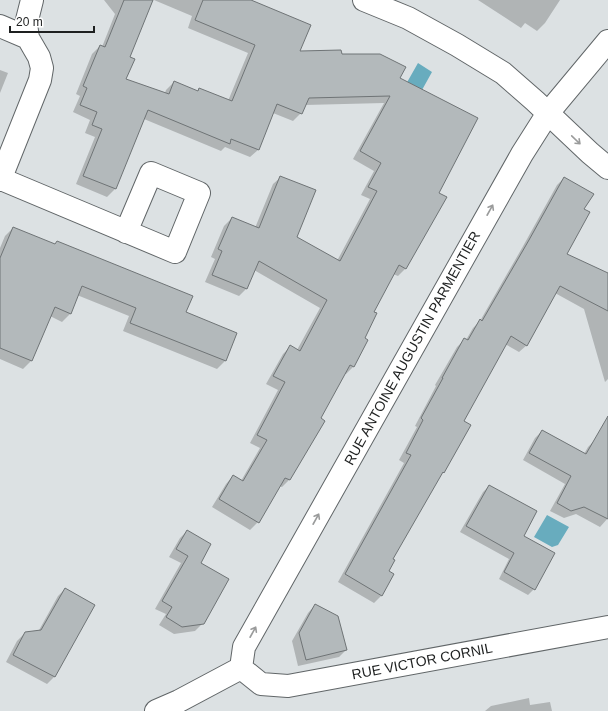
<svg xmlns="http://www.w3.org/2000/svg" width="608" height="711" font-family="Helvetica,sans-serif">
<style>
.water{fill:#68acbe}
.shadow{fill:#0003}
.building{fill:#b3b9bb;stroke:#6f7476}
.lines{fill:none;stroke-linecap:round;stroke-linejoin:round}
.minor-casing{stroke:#616668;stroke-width:24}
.minor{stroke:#fff;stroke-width:22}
.oneway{stroke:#9a9b9b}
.labels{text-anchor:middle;stroke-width:3.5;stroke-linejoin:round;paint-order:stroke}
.street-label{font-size:14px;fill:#1e2020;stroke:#fff}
</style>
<rect width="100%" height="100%" fill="#dce1e3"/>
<!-- water -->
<path class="water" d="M418 63 432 72 412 108 397 100Z
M547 515 569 527 558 545 552 547 534 537Z"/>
<!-- shadow -->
<path class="shadow" d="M104 0H152L129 57 125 80 165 93 166 90 174 82 197 92 199 89 228 101 248 53 188 28 192 16 154 0H248L298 52 341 55 399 78 437 194 406 268 398 276 393 274 373 312 353 367 346 374H344L320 418 289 480 282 487 279 486 258 522 250 530 212 507 226 484 233 476 241 481 260 448 250 443 278 390 266 384 283 354 290 347 297 350 320 308 254 270 246 289 239 296 205 282 215 259 211 257 224 226 232 218 255 228 273 184 281 177 296 238 337 261 370 199 361 195 374 171 353 159 384 103 305 105 301 113 293 121 273 113 258 150 250 157 225 147 221 151 144 119 115 189 107 197 76 184 95 137 85 133 90 120 73 112 80 96 76 94 92 54 100 46 102 47 115 14Z
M478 0H560L545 23 537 31 525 23 521 28Z
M0 70 8 73 0 93Z
M564 178 583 210 565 254 608 274V379L605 382 584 309 555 293 527 345 519 352 505 344 462 421 443 472 439 476 392 559 387 572 392 575 381 596 374 603 338 582 404 463 399 460 417 427 415 426 436 386 435 385 457 347 464 340H466L473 328 480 321 522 248 557 185Z
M13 228 185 313 236 334 225 361 217 369 123 331 129 316 77 295 70 314 62 322 50 316 31 361 23 369 0 359V248L5 236Z
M542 431 584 454 588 447 596 439 608 446V518L600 527 576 514 564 518 550 511 565 484 523 460 535 438Z
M489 486 523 536 534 589 528 595 499 579 509 559 460 532 483 492Z
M187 531 199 563 203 623 195 631 174 634 159 625 166 614 155 609 181 563 169 557 180 538Z
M65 589 94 605 54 677 47 684 6 662 17 641 25 633 38 632 58 596Z
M315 605 346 650 339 657 298 666 292 641 308 613Z
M529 698 530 705 550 702 552 711H485L491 706Z"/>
<!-- building -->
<path class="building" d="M124 0H153L130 57 135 59 126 79 169 94 174 81 198 91 199 88 232 101 255 45 195 20 203 0H251L311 25 300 51 341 50 342 54H380L406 67 400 78 478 118 439 193 447 197 406 269 399 265 374 312 377 313 365 338 368 340 354 367 350 365 321 418 325 421 290 480 285 478 259 523 219 499 233 475 243 481 267 440 257 435 285 382 273 376 290 345 300 351 327 300 259 261 247 289 212 275 222 251 218 249 232 217 259 228 280 176 316 190 297 237 340 261 377 191 368 187 381 163 360 151 390 96 309 98 302 114 277 104 259 150 231 139 230 144 148 110 116 189 83 176 102 129 92 125 97 112 80 105 87 88 83 86 100 45 105 47Z
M564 177 594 194 584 209 590 212 567 254 608 273V311L560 286 527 346 511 336 464 421 471 425 444 473 443 472 393 559 395 560 389 571 394 574 382 596 345 574 411 455 406 453 423 420 421 418 443 378H442L464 338 468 340 480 319 482 321 529 240Z
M13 227 55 244 57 241 193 296 186 312 237 333 226 361 130 323 136 308 82 286 71 314 55 307 32 361 0 348V258Z
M608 416V519L584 507 571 511 557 503 571 476 529 453 542 430 586 454Z
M489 485 537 511 524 536 555 553 535 590 504 572 514 553 466 526Z
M187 530 211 544 201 563 229 579 204 624 182 627 166 617 172 607 162 601 188 556 176 549Z
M65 588 95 605 55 677 13 655 25 632 41 630Z
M315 604 338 616 347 650 306 660 299 633Z"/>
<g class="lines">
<!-- minor casing -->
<g class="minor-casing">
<path id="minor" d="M364 0 408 18 457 45 503 73 535 101 590 153 608 168
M0 26 28 38
M1 179 175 252 199 193 151 173 126 232
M0 180 40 80 42 68 39 57 28 38 26 24 32 0
M241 668 244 647 522 154 548 113 608 41
M241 668 261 684 288 686 608 627
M156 711 179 701 241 668"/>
</g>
<!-- minor -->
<use href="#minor" class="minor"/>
</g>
<!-- one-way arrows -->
<defs><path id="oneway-shaft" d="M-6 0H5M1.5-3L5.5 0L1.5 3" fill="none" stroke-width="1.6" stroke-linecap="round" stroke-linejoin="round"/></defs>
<g class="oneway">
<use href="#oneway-shaft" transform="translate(576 140) rotate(44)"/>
<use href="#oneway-shaft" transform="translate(490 210) rotate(-61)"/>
<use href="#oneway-shaft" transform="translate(316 519) rotate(-61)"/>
<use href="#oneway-shaft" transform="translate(253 632) rotate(-61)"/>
</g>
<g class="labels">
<!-- street labels -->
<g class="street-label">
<text transform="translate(412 348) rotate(-61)" y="5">RUE ANTOINE AUGUSTIN PARMENTIER</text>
<text transform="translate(422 661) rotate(-11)" y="5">RUE VICTOR CORNIL</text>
</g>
</g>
<!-- scale -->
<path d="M10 26v6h84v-6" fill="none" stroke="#1e2020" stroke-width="2"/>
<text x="16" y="26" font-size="12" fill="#1e2020" stroke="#ffffff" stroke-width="3" paint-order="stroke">20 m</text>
</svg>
